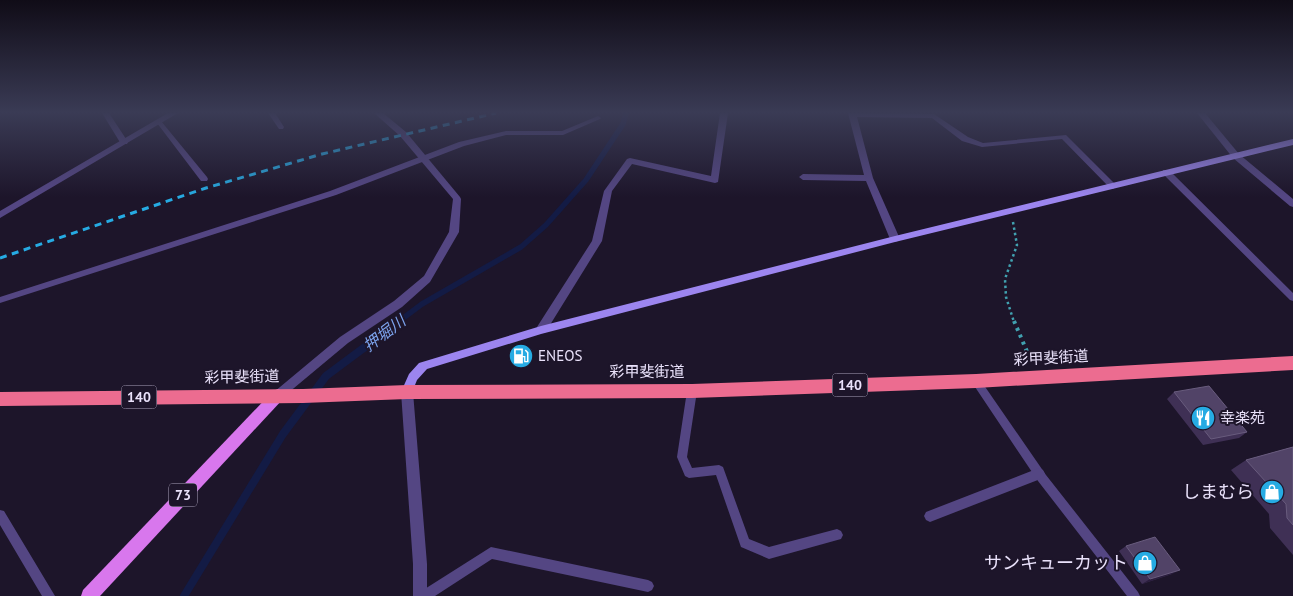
<svg xmlns="http://www.w3.org/2000/svg" width="1293" height="596" font-family="'PT Sans','Noto Sans JP',sans-serif">
<style>
.lines{fill:none;stroke-linecap:round;stroke-linejoin:round}
.stream-far1{stroke:#131b45;stroke-width:5.5}
.stream{stroke:#131b45;stroke-width:8}
.path-far1{stroke:#41a1b0;stroke-width:2.5;stroke-dasharray:2.5 3;stroke-linecap:butt}
.path{stroke:#41a1b0;stroke-width:4;stroke-dasharray:3 4.5;stroke-linecap:butt}
.lane{fill:#544683;fill-rule:evenodd}
.street{fill:#544683;fill-rule:evenodd}
.secondary{fill:#9c85ef;fill-rule:evenodd}
.primary{fill:#d877ed;fill-rule:evenodd}
.highway{fill:#ec6c90;fill-rule:evenodd}
.rail{stroke:#26abe3;stroke-width:3;stroke-dasharray:7 5.5;stroke-linecap:butt}
.wall{fill:#3f3055}
.shaded-wall{fill:#2a1d3d}
.building{fill:#514367;stroke:#695c7e}
.labels{text-anchor:middle;stroke-width:4;stroke-linejoin:round;paint-order:stroke}
.shield{fill:#1d152a;stroke:#aca4bc;stroke-width:1}
.shield-label{font-size:14px;font-weight:bold;fill:#eae2fb}
.poi-label{font-size:15px;fill:#eae2fb;stroke:#1d152a;text-anchor:start}
.street-label{font-size:15px;fill:#eae2fb;stroke:#1d152a}
.water-label{font-size:16px;font-style:italic;fill:#7da4ee;stroke:#1d152a}
.near-poi-label{font-size:18px;fill:#eae2fb;stroke:#1d152a;text-anchor:end}
</style>
<rect width="100%" height="100%" fill="#1d152a"/>
<g class="lines">
<!-- stream-far1 -->
<path class="stream-far1" d="M398 322 422 304 521 247 546 225 586 180 623 124 626 113"/>
<!-- stream -->
<path class="stream" d="M184 596 283 434 326 376 400 321"/>
<!-- path-far1 -->
<path class="path-far1" d="M1013 222 1017 245 1005 279 1006 297 1014 322"/>
<!-- path -->
<path class="path" d="M1014 321 1031 361"/>
<!-- lane -->
<path class="lane" d="M102 113H109L128 142 127 144H121Z
M268 113H275L284 127 283 129H279Z
M852 113 934 114 968 137 983 143 1066 135 1117 186 1113 189 1110 188 1062 139 982 147 962 141 932 118 853 117 850 115Z
M598 116 601 118 600 119 563 135H506L464 146 336 195 0 303V297L330 191 459 142 506 131H562Z
M159 120 161 121 207 177 208 179 207 181H201L157 123V121Z
M1163 170H1169L1293 293V301L1290 300 1163 174Z
M976 377 979 378 1046 475 1138 592 1140 596H1127L1038 481 973 384 971 381 973 378Z
M692 387 695 388 697 391 687 457 692 468 719 465 723 467 749 539 769 547 837 529 841 531 843 535 841 539 769 559 741 547 716 475 689 478 685 476 677 457 687 391 689 388Z
M0 510 4 511 55 596H42L0 525Z
M491 547 648 580 652 582 654 586 652 590 648 592 492 559 435 596H418L420 592Z"/>
<!-- street -->
<path class="street" d="M168 113H178L0 218V211Z
M374 113H383L406 132 460 197 461 199 459 232 430 282 402 307 348 343 282 398 278 400 274 398 272 395 274 392 340 337 394 301 424 276 449 232 453 199 400 136Z
M720 113H728L718 182 715 183 632 164 612 191 602 241 545 333H537L536 330 537 327 592 241 604 191 627 159 630 158 711 176Z
M848 113H856L873 178 900 239 898 241 895 242 890 239 866 181 803 180 799 177 803 174 864 175Z
M1197 113H1205L1239 154 1293 199V207L1290 206 1233 158Z
M407 387 411 389 413 392 427 564V596H413V564L401 392 403 389Z
M1039 468 1043 470 1045 474 1043 478 930 522 926 520 924 516 926 512Z"/>
<!-- secondary -->
<path class="secondary" d="M1293 139V145L895 242 541 334 427 369 417 380 411 395 407 397 403 395 401 392 409 374 419 363 541 326 895 236Z"/>
<!-- primary -->
<path class="primary" d="M278 389 283 391 285 395 283 399 100 596H81L83 590 273 391Z"/>
<!-- highway -->
<path class="highway" d="M1293 356V370L976 388 692 398 407 399 303 403 0 406V392L303 389 407 385 692 384 976 374Z"/>
<!-- rail -->
<path class="rail" d="M0 258 206 188 322 154 496 113"/>
</g>
<!-- wall -->
<path class="wall" d="M1174 392 1247 432 1239 438 1203 445 1167 399Z
M1293 447V555L1270 528 1269 514 1231 470 1246 460Z
M1126 546 1172 574 1142 584 1119 551Z"/>
<!-- shaded-wall -->
<path class="shaded-wall" d="M1180 570 1172 574 1142 584 1150 579Z"/>
<!-- building -->
<path class="building" d="M1209 386 1247 432 1211 439 1174 392Z
M1293 447V525L1287 518 1286 504 1246 460Z
M1155 537 1180 570 1150 579 1126 546Z"/>
<!-- sky -->
<linearGradient id="sky" x2="0" y2="1"><stop stop-color="#100c17"/><stop offset="0.57" stop-color="#3a3b55"/><stop offset="1" stop-color="#3a3b55" stop-opacity="0"/></linearGradient>
<rect width="1293" height="197" fill="url(#sky)"/>
<!-- icons -->
<defs>
<g id="fuel-disc" transform="scale(1.25)"><circle r="9.5" fill="#26abe3" stroke="#1d152a"/><path d="M-5.5-6h7V0h2V4h1.3V-2.5L3-4.5l.8-.8L6-3V5H2.5V1h-1V6h-7ZM-4.2-4.7v3.2H.2V-4.7Z" fill="#fff"/></g>
<g id="restaurant-disc" transform="scale(1.25)"><circle r="9.5" fill="#26abe3" stroke="#1d152a"/><path d="M-5-6h1v4h1v-4h1v4h1v-4h1v5L-1.5 .5V6h-2V.5L-5-1ZM5-6V6H3V1.5H1.5Q1.5-4 5-6Z" fill="#fff"/></g>
<g id="shop-disc" transform="scale(1.25)"><circle r="9.5" fill="#26abe3" stroke="#1d152a"/><path d="M-5-2.5h2.3a2.7 3.5 0 0 1 5.4 0H5L5.5 6h-11ZM-1.5-2.5h3a1.5 2.3 0 0 0-3 0Z" fill="#fff"/></g>
</defs>
<g fill-rule="evenodd">
<use href="#fuel-disc" x="521" y="356"/>
<use href="#restaurant-disc" x="1203" y="418"/>
<use href="#shop-disc" x="1272" y="492"/>
<use href="#shop-disc" x="1145" y="563"/>
</g>
<g class="labels">
<!-- shield labels -->
<g class="shield">
<rect x="832.5" y="373.5" width="35" height="23" rx="4"/>
<rect x="121.5" y="385.5" width="35" height="23" rx="4"/>
<rect x="169" y="483.5" width="28" height="23" rx="4"/>
</g>
<g class="shield-label">
<text x="850" y="390">140</text>
<text x="139" y="402">140</text>
<text x="183" y="500">73</text>
</g>
<!-- poi labels -->
<g class="poi-label">
<text x="538" y="361">ENEOS</text>
<text x="1220" y="423">幸楽苑</text>
</g>
<!-- street labels -->
<g class="street-label">
<text transform="translate(1051 358) rotate(-3)" y="5">彩甲斐街道</text>
<text x="647" y="377">彩甲斐街道</text>
<text transform="translate(242 377) rotate(-1)" y="5">彩甲斐街道</text>
</g>
<!-- water labels -->
<g class="water-label">
<text transform="translate(384 333) rotate(-37)" y="6">押堀川</text>
</g>
<!-- near-poi labels -->
<g class="near-poi-label">
<text x="1254" y="498">しまむら</text>
<text x="1128" y="569">サンキューカット</text>
</g>
</g>
</svg>
